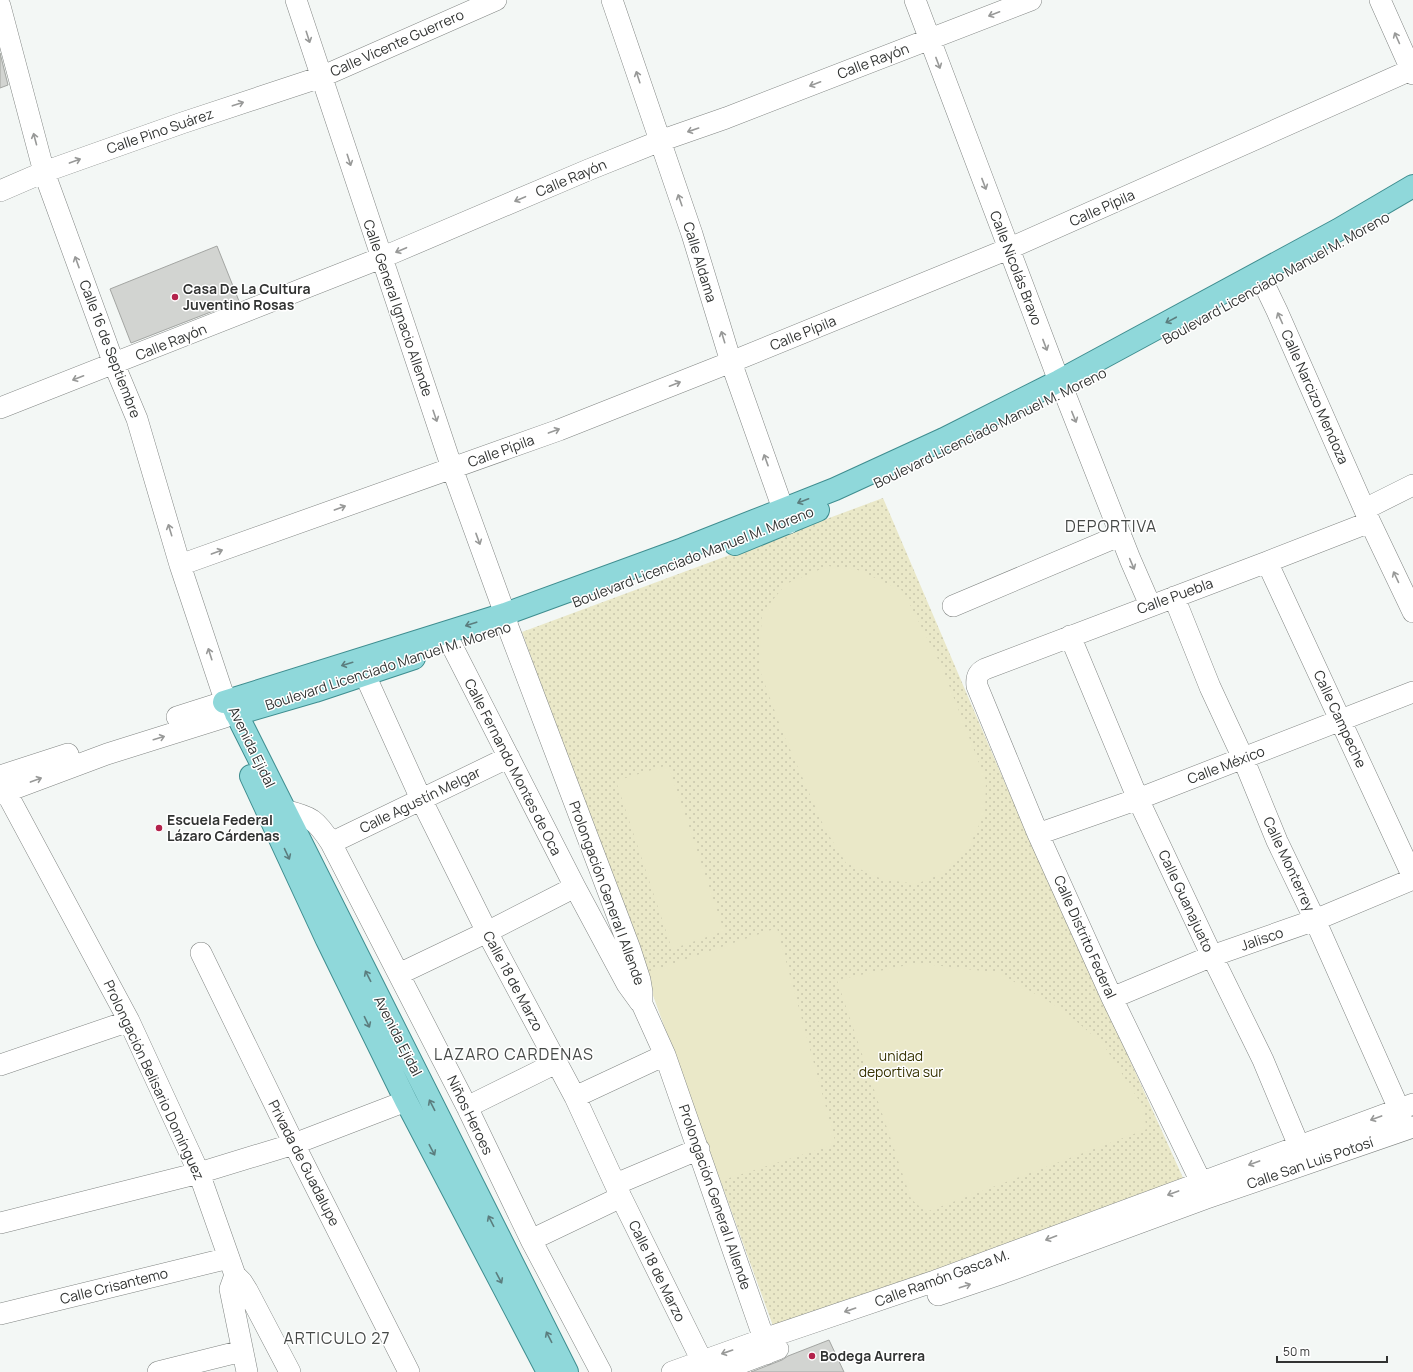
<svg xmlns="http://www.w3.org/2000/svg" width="1413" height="1372" font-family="Manrope,sans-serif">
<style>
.grass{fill:url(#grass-dots)}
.pitch{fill:#eae8c8}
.building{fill:#d2d4d1;stroke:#a3a5a2}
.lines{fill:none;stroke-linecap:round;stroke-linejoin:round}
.minor-casing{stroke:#818583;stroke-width:22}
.major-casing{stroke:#3e8d8f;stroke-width:24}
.minor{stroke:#fff;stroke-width:21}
.major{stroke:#8fd8da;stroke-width:22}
.oneway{stroke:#989998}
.oneway2{stroke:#5b7d7e}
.poi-dot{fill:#b3224c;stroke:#fff;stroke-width:1.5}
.labels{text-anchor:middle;stroke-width:3;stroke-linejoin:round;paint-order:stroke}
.street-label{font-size:14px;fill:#313332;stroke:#fff}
.poi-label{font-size:14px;font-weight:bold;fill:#313332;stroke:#fff;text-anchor:start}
.park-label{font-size:14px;fill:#363200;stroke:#fff}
.quarter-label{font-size:16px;letter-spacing:1px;fill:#464947;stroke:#fff}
</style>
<defs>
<pattern id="grass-dots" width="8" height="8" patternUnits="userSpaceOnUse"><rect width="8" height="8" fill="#eae8c8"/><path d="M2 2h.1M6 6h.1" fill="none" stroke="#c9c7ac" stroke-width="1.8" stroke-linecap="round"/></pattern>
</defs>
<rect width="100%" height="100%" fill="#f3f7f5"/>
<!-- grass -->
<path class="grass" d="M883 498 1005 783 1184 1180 931 1279 773 1326 522 632Z"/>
<!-- pitch -->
<path class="pitch" d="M828 566 858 570 903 591 942 667 986 781 985 812 969 847 944 873 916 884 882 879 846 863 825 829 782 731 759 668 762 613 786 584Z
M668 765 724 931 672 949 616 781Z
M777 928 836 1144 720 1181 645 973Z
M917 963 999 973 1063 1010 1103 1044 1142 1105 1147 1129 926 1212 911 1199 837 980Z"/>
<!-- building -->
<path class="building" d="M0 53 8 85 0 88Z
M217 246 239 301 131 343 110 289Z
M829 1340 844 1372H751L782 1360 788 1356Z"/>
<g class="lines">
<!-- minor casing -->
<g class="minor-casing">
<path id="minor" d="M296 0 452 468 505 614 508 627 630 949 640 980 642 992V1004L665 1055 764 1339 766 1354
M612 0 692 234 731 362 783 509 789 523
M915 0 1059 381 1065 394 1130 559 1150 605
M1380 0 1413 74
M0 6 44 172 114 364 137 419 180 565 222 691 229 701
M0 191 44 172 182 123 321 77 496 0
M1257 274 1265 286 1277 311 1370 522 1413 612
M0 408 381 258 588 170 660 141 726 118 1031 0
M1365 509 1413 485
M1267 562 1413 877
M180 565 559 430 731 362 1008 249 1413 69
M1174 597 1210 687 1243 758 1277 841 1315 920 1399 1109 1402 1122
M953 606 1121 535
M1070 636 1138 799 1212 956 1263 1060 1299 1146 1303 1159
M452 646 575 887 627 984 640 1002
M365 675 421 799 487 932 575 1097 621 1197 702 1361 706 1372
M177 717 224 702
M0 776 68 754
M0 786 6 792 129 1021 199 1173 235 1275 242 1282 247 1290 290 1372
M0 794 107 754 225 717
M272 807C285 811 301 813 312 820 320 826 326 835 331 843L467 1107 531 1240 601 1372
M1038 834 1138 799 1413 692
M331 843 509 757
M201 953 294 1144 409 1372
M399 974 487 932 575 887
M1112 998 1212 956 1315 920 1413 879
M0 1065 129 1021
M575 1097 665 1055
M467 1107 556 1063
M616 1184 699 1149
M1207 1198 1201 1182 1112 998 1038 834 977 686C976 678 977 673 985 669L1267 562 1370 522
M0 1223 199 1173 294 1144 406 1101
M531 1240 621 1197
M235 1275 230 1289 247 1372
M938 1295 1003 1273 1207 1198 1413 1127
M0 1314 229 1258
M158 1372 242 1351
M672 1372 764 1339 932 1282 1413 1104
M717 1372 778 1349"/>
</g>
<!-- major casing -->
<g class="major-casing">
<path id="major" d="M735 544 818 510
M230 701 567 1372
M224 702 505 614 683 549 835 489 944 439 1059 381 1338 230 1413 186
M236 714 315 691 414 658
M251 776 327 940 406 1101 548 1372"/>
</g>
<!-- minor -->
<use href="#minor" class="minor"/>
<!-- major -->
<use href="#major" class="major"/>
</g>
<!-- one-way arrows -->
<defs><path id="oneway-shaft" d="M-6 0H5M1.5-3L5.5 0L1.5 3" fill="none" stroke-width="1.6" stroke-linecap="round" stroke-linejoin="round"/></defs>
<g class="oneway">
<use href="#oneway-shaft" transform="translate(994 14) rotate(159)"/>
<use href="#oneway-shaft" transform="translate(308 37) rotate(72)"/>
<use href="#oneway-shaft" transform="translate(1397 38) rotate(-114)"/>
<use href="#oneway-shaft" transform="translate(938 63) rotate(69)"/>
<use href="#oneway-shaft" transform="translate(638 77) rotate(-108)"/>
<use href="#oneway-shaft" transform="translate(815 84) rotate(159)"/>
<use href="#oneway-shaft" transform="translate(238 104) rotate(-18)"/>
<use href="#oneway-shaft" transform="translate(693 130) rotate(161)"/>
<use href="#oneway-shaft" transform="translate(35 139) rotate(-105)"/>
<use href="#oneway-shaft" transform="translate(349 160) rotate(72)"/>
<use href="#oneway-shaft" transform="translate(75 161) rotate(-20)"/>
<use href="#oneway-shaft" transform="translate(984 184) rotate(69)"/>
<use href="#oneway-shaft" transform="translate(520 199) rotate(157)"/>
<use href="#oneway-shaft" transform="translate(680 200) rotate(-109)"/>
<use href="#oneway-shaft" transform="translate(401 250) rotate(157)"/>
<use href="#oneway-shaft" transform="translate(77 262) rotate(-110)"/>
<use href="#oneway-shaft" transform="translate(1280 318) rotate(-114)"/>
<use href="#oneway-shaft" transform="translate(723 337) rotate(-107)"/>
<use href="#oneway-shaft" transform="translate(1045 345) rotate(69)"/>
<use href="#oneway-shaft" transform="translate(78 378) rotate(159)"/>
<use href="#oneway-shaft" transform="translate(675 384) rotate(-21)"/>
<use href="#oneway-shaft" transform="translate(435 416) rotate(71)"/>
<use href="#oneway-shaft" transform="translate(1074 417) rotate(68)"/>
<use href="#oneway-shaft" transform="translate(554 431) rotate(-20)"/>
<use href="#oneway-shaft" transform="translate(766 460) rotate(-110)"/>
<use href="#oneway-shaft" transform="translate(340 508) rotate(-20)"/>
<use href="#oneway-shaft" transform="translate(170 530) rotate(-107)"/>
<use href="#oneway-shaft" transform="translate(478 539) rotate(70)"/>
<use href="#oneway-shaft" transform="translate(217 552) rotate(-20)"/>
<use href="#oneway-shaft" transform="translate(1132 564) rotate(67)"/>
<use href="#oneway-shaft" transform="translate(1396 577) rotate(-115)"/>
<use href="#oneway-shaft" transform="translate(210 654) rotate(-108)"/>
<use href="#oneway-shaft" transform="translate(159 738) rotate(-17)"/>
<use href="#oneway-shaft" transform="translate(36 780) rotate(-20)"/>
<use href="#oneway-shaft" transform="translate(1376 1118) rotate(160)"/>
<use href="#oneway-shaft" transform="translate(1254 1163) rotate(160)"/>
<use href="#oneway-shaft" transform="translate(1173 1193) rotate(160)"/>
<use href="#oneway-shaft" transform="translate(1051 1238) rotate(159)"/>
<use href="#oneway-shaft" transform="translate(965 1286) rotate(-18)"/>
<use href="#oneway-shaft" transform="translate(850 1310) rotate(161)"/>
<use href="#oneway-shaft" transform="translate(727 1352) rotate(161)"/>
</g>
<g class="oneway2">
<use href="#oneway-shaft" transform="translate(1171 320) rotate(152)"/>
<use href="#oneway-shaft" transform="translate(803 501) rotate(159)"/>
<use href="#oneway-shaft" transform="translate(471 624) rotate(162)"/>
<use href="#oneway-shaft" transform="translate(347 664) rotate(163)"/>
<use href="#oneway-shaft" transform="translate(287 854) rotate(65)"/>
<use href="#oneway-shaft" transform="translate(368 976) rotate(-117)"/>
<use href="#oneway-shaft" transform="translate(367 1022) rotate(64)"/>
<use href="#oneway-shaft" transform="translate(432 1105) rotate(-117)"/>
<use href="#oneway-shaft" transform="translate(432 1150) rotate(62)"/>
<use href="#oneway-shaft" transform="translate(491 1221) rotate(-117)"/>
<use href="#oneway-shaft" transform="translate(499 1278) rotate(62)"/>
<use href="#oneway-shaft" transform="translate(549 1337) rotate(-117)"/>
</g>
<!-- markers -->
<g class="poi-dot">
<circle cx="175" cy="297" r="4"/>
<circle cx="159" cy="828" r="4"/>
<circle cx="812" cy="1356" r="4"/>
</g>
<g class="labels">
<!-- street labels -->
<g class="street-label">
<text transform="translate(397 43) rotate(-24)" y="5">Calle Vicente Guerrero</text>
<text transform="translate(873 61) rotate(-21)" y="5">Calle Rayón</text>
<text transform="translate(160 131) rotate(-19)" y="5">Calle Pino Suárez</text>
<text transform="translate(571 178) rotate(-23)" y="5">Calle Rayón</text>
<text transform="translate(1102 208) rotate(-24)" y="5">Calle Pípila</text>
<text transform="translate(700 262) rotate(73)" y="5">Calle Aldama</text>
<text transform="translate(1016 268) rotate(69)" y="5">Calle Nicolás Bravo</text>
<text transform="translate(1276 278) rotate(-29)" y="5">Boulevard Licenciado Manuel M. Moreno</text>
<text transform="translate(398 308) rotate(71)" y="5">Calle General Ignacio Allende</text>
<text transform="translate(803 333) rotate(-22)" y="5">Calle Pípila</text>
<text transform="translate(171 342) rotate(-22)" y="5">Calle Rayón</text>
<text transform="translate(110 349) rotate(69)" y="5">Calle 16 de Septiembre</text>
<text transform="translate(1315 397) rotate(66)" y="5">Calle Narcizo Mendoza</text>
<text transform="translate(990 428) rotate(-26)" y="5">Boulevard Licenciado Manuel M. Moreno</text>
<text transform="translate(501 451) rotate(-20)" y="5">Calle Pípila</text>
<text transform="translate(693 557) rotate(-21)" y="5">Boulevard Licenciado Manuel M. Moreno</text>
<text transform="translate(1175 596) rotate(-20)" y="5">Calle Puebla</text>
<text transform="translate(388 666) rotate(-18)" y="5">Boulevard Licenciado Manuel M. Moreno</text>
<text transform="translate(1340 719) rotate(65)" y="5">Calle Campeche</text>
<text transform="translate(252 747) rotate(64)" y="5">Avenida Ejidal</text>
<text transform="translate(1226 765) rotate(-21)" y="5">Calle México</text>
<text transform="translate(513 767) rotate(63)" y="5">Calle Fernando Montes de Oca</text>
<text transform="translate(420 800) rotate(-26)" y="5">Calle Agustín Melgar</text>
<text transform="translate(1289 864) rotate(65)" y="5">Calle Monterrey</text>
<text transform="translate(607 893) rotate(70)" y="5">Prolongación General I Allende</text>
<text transform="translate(1186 901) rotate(65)" y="5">Calle Guanajuato</text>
<text transform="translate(1085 937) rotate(66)" y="5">Calle Distrito Federal</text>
<text transform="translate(1262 939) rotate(-19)" y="5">Jalisco</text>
<text transform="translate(513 981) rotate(62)" y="5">Calle 18 de Marzo</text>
<text transform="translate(398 1036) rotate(63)" y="5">Avenida Ejidal</text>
<text transform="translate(154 1080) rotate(65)" y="5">Prolongación Belisario Domínguez</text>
<text transform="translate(470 1115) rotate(64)" y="5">Niños Heroes</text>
<text transform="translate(304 1163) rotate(63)" y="5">Privada de Guadalupe</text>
<text transform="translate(1310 1163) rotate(-19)" y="5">Calle San Luis Potosí</text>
<text transform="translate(715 1197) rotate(71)" y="5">Prolongación General I Allende</text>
<text transform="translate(657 1271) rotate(64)" y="5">Calle 18 de Marzo</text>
<text transform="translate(942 1278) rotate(-20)" y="5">Calle Ramón Gasca M.</text>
<text transform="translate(114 1286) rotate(-14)" y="5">Calle Crisantemo</text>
</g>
<!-- poi labels -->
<g class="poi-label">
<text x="183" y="294">Casa De La Cultura<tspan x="183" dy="16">Juventino Rosas</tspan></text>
<text x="167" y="825">Escuela Federal<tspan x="167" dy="16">Lázaro Cárdenas</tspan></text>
<text x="820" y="1361">Bodega Aurrera</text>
</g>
<!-- park labels -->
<g class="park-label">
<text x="901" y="1061">unidad<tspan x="901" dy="16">deportiva sur</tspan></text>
</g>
<!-- quarter labels -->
<g class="quarter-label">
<text x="1111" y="532">DEPORTIVA</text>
<text x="514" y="1060">LAZARO CARDENAS</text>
<text x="337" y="1344">ARTICULO 27</text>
</g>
</g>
<!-- scale -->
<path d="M1277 1356v6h110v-6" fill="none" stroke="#313332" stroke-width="2"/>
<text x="1283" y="1356" font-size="12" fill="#313332" stroke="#ffffff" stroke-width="3" paint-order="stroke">50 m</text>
</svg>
